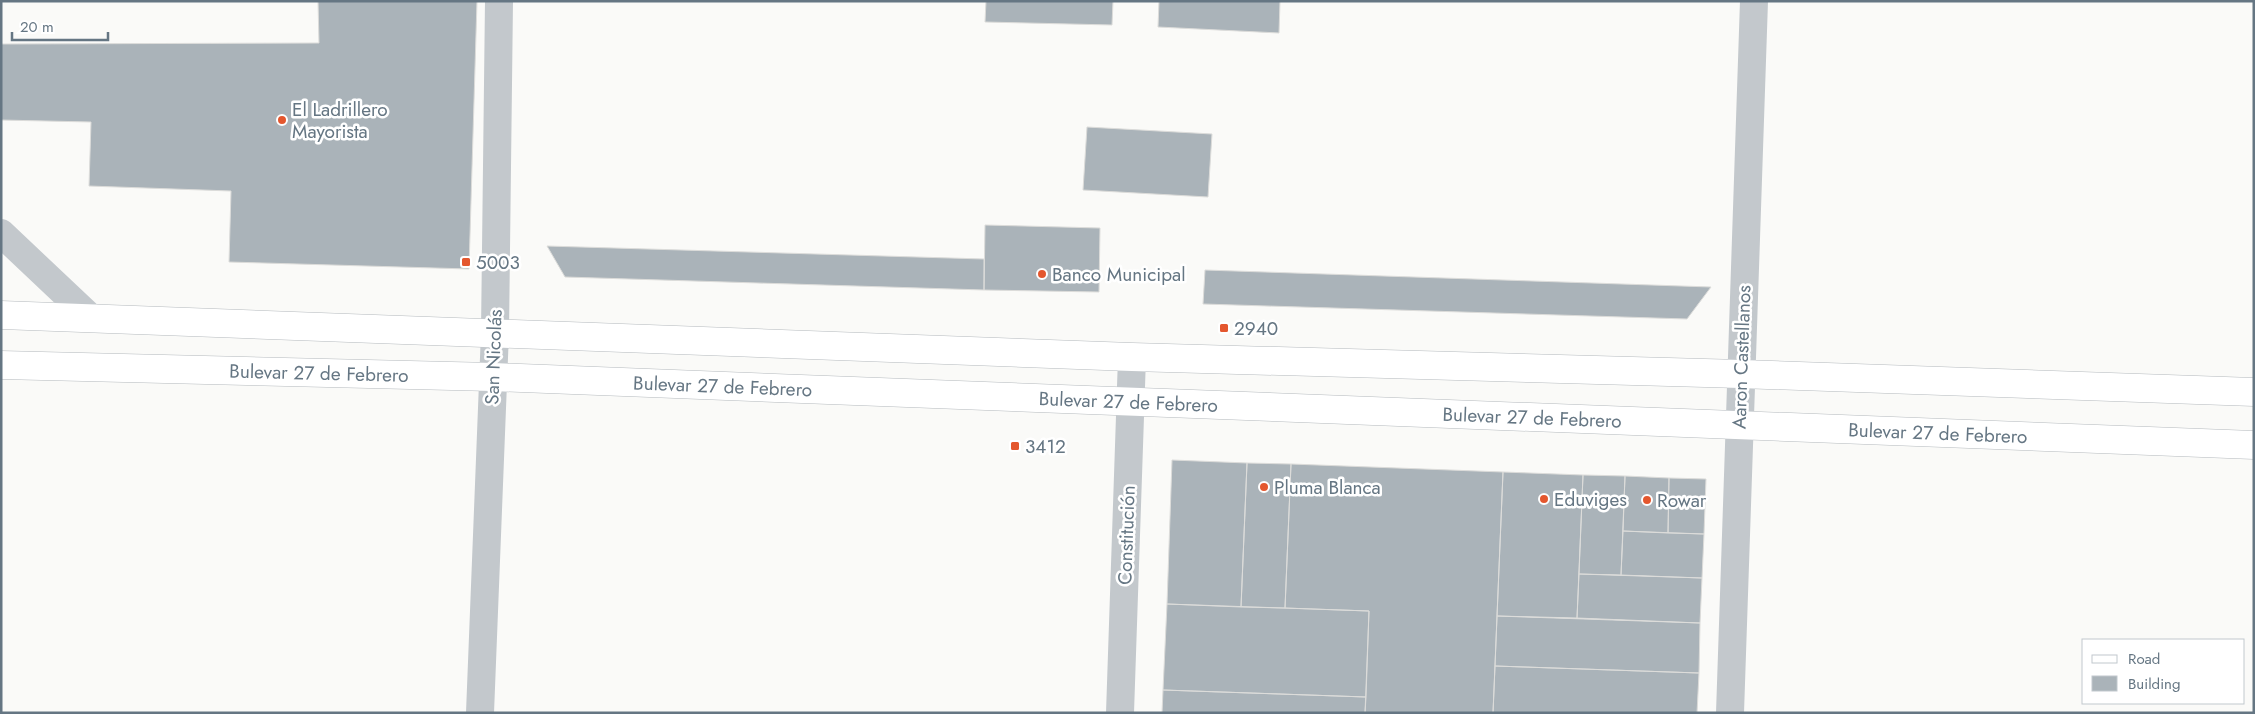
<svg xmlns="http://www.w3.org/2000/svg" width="2255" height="714" font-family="Jost,sans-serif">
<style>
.building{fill:#aab3b9;stroke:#dcdcda}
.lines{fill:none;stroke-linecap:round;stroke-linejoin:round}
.major-casing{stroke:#b5babe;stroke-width:29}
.minor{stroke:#c3c8cc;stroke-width:28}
.major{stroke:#fff;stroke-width:28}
.poi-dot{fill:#e4572e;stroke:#fff;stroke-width:2}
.labels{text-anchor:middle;stroke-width:5;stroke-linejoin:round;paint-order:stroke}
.poi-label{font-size:19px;fill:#657683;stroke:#fff;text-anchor:start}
.street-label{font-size:19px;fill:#657683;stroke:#fff}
</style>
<rect width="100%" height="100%" fill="#fafaf8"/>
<!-- building -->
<path class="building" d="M318 1H477L469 269 229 262 231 191 89 186 91 122 1 120V44L319 43Z
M986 1H1113L1112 25 985 22Z
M1159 1H1280L1279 33 1158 27Z
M1087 127 1212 134 1208 197 1083 190Z
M985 225 1100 228 1099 292 984 290Z
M547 246 984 259V290L565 277Z
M1205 270 1711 287 1687 319 1203 304Z
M1172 460 1247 463 1241 607 1167 604Z
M1247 463 1291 464 1285 608 1241 607Z
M1291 464 1503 472 1493 713H1365L1369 611 1285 608Z
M1503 472 1583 475 1577 618 1497 616Z
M1583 475 1625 476 1621 575 1579 574Z
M1625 476 1669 478 1668 533 1623 531Z
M1669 478 1706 479 1704 534 1668 533Z
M1623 531 1704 534 1702 578 1621 575Z
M1579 574 1702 578 1700 623 1577 618Z
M1167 604 1369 611 1366 697 1163 690Z
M1497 616 1700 623 1699 673 1495 666Z
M1495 666 1699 673 1697 713H1493Z
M1163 690 1366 697 1365 713H1162Z"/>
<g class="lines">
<!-- major casing -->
<g class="major-casing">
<g id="major">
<path d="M1 315 1132 357 1741 374 2254 392"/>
<path id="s1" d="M1 365 493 377 2254 445"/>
</g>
</g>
<!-- minor -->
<path class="minor" d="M1 233 91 318
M480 713 495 332 499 1
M1120 713 1132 357
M1730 713 1754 1"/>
<!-- major -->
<use href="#major" class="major"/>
</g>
<!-- markers -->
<g class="poi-dot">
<circle cx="282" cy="120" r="5"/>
<rect x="461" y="257" width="10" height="10" rx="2.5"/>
<circle cx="1042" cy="274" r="5"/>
<rect x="1219" y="323" width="10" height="10" rx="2.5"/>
<rect x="1010" y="441" width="10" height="10" rx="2.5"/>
<circle cx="1264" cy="487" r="5"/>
<circle cx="1544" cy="499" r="5"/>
<circle cx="1647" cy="500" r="5"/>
</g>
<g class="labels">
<!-- poi labels -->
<g class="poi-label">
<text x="292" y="116">El Ladrillero<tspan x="292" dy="22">Mayorista</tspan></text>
<text x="476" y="269">5003</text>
<text x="1052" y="281">Banco Municipal</text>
<text x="1234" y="335">2940</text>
<text x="1025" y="453">3412</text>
<text x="1274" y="494">Pluma Blanca</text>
<text x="1554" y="506">Eduviges</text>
<text x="1657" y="507">Rowar</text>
</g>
<!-- street labels -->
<g class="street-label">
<text transform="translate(493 357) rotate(-88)" y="7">San Nicolás</text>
<text transform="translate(1741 357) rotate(-88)" y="7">Aaron Castellanos</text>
<text dy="7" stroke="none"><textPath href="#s1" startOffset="318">Bulevar 27 de Febrero</textPath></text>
<text dy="7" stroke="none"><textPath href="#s1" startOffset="722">Bulevar 27 de Febrero</textPath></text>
<text dy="7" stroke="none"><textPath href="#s1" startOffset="1128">Bulevar 27 de Febrero</textPath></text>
<text dy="7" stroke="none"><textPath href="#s1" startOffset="1532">Bulevar 27 de Febrero</textPath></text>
<text dy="7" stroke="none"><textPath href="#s1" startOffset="1938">Bulevar 27 de Febrero</textPath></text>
<text transform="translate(1126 535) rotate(-88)" y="7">Constitución</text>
</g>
</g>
<!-- border -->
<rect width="2255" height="714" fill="none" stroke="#657683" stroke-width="5"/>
<!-- legend -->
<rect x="2082" y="639" width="162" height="65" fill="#ffffff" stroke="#c1c8cd"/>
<rect x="2092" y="655" width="25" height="8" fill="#ffffff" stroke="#c1c8cd"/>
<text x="2128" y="664" font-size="15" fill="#657683">Road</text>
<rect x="2092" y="676" width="25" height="15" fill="#aab3b9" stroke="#c1c8cd"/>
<text x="2128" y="689" font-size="15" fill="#657683">Building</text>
<!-- scale -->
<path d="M12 32v8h96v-8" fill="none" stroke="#657683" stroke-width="2.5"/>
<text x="20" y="32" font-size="15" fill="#657683" stroke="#ffffff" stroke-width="4" paint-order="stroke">20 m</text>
</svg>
